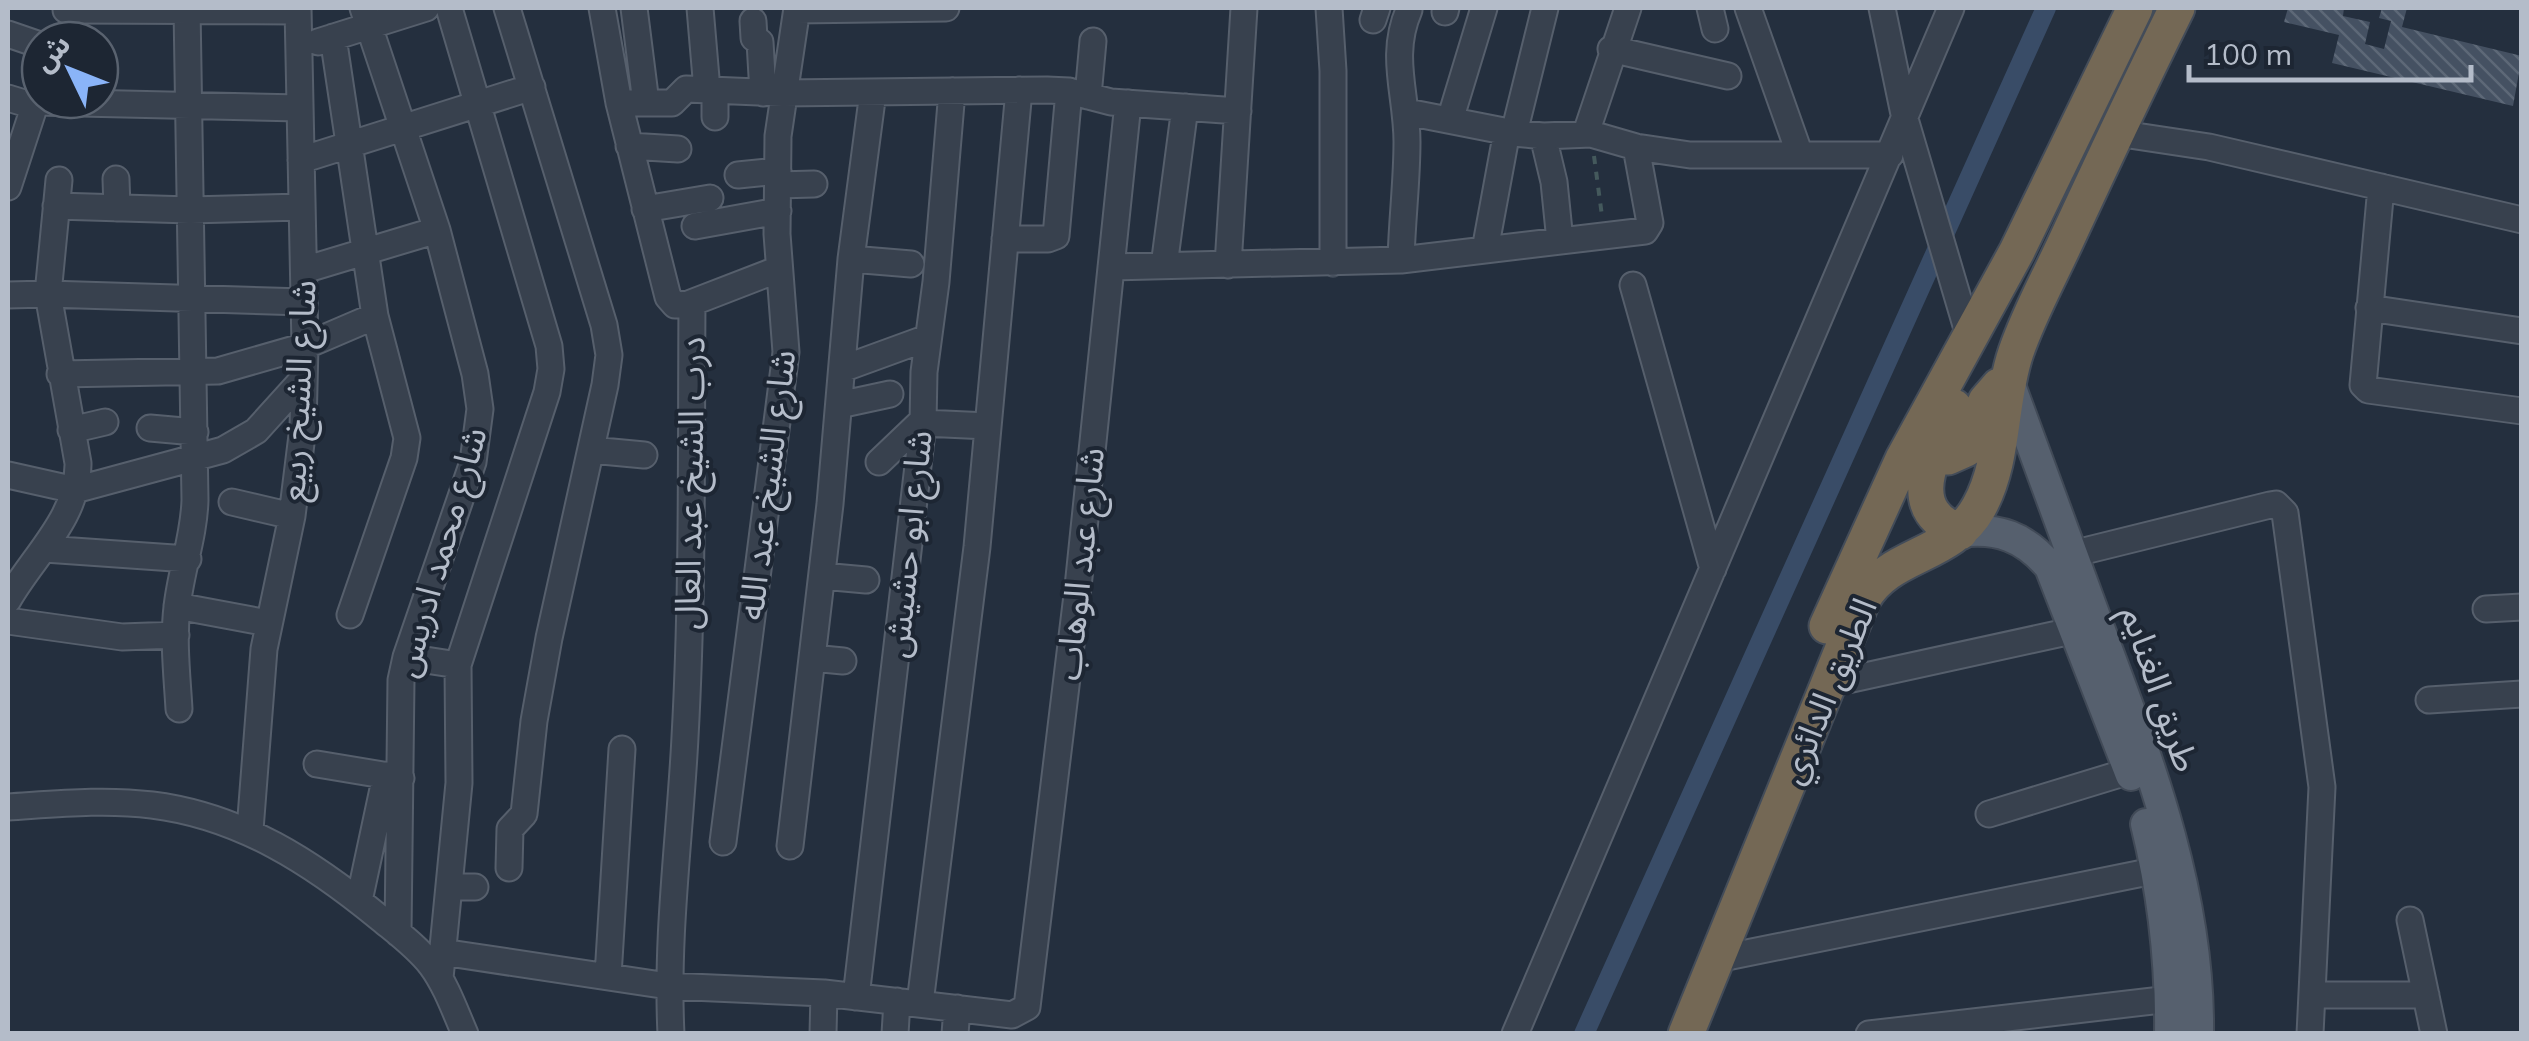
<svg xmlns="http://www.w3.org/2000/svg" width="2529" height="1041" font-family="Mulish,'Noto Sans Arabic',sans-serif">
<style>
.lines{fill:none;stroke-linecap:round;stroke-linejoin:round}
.canal{stroke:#394c67;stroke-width:20}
.building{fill:url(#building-back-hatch)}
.minor-casing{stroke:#565f6c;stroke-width:29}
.major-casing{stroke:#414a57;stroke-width:34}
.highway-casing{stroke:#434c59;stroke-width:39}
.path{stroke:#44595c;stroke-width:4;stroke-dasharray:8 8;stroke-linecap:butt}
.minor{stroke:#38414e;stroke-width:25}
.major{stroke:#56606e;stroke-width:30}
.highway{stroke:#746855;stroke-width:35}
.labels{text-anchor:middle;stroke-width:8;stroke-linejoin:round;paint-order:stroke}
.street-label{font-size:35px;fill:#b4bcc9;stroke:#1d2633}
</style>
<defs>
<pattern id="building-back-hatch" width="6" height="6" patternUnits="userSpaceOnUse" patternTransform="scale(2.5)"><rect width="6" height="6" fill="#455162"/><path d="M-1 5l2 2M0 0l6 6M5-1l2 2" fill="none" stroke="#5d6877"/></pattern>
</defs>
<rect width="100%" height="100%" fill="#242f3e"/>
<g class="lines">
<!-- canal -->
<path class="canal" d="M1584 1034 2046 8"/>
</g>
<!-- building -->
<path class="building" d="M2288 8H2344L2343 16 2370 22 2365 44 2384 49 2391 21 2379 18 2382 8H2407L2402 27 2522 56 2513 106 2332 63 2339 35 2284 22Z"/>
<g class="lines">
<!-- minor casing -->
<g class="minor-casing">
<path id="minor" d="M363 8 437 230 475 374 480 409 473 462 406 657 401 680 398 933
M507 8 604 325 609 355 605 385 549 638 534 721 524 814 510 829 509 868
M602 8 619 103 668 297 675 305 692 304C691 448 693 593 685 737 680 836 666 935 671 1034
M634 8 646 103
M700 8 707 90
M1329 8 1333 71V263
M1710 8 1715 29
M1748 8 1800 155
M1882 8 1905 119 1970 339
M66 10 298 11
M797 10 946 8
M1445 12 1446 8
M1373 20 1377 8
M753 21 754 38 760 42 763 93
M8 34 40 45
M333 37 375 316 407 438 404 458 350 615
M318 42 426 8
M1611 49 1728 76
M715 90V117
M1088 96 1093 41
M8 98 34 106
M36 102 300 108
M619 103H672L686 89 783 93 1047 90 1069 91 1111 102 1238 111
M1407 112 1514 133 1543 136 1591 134 1636 147 1690 155H1890
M1450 120 1484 8
M1514 133 1545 8
M1586 133 1628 8
M2116 133 2209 147 2522 220
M1543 136 1554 182 1560 241
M629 146 678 149
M301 160 532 87
M738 175 778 171
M116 179 117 208
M778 185 814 184
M8 187 40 89
M2381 187 2363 385 2368 390 2522 411
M56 206 190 210 302 207
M645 209 710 198
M695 226 778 211
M1005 239H1048L1056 236 1069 91
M1485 250 1507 131
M851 259 911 264
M1401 260C1402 220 1407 181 1407 142 1407 94 1389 56 1409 10
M1228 265 1244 8
M1164 266 1185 107
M1111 267 1401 260 1645 231 1650 223 1636 147
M304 270 437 230
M1633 285 1713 569
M8 295 48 294 304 302
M691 303 779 269
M2369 308 2522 331
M842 369 927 338
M60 374 218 371 305 346 375 316
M839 405 890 394
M923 423 988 426
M150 428 195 432
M71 430 105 422
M591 450 644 455
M879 462 923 420
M8 475 75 490 223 450 256 431 304 378
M232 502 292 516
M45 549 188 559
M2072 554 2270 505 2276 504 2285 513 2322 787 2310 1034
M822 576 866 580
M8 600C33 556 79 517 78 463L48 294 59 180
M177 606 268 623
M2486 609 2522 607
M8 621 122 637 176 635
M406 657 458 665
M812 658 843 661
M1829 684 2076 630
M2429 700 2522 694
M179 709C177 675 173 641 177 607 181 570 194 537 195 500L187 8
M317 764 401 778
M8 807C56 804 104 799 152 805 241 816 313 863 381 919 398 933 417 947 431 965 446 985 455 1011 465 1034
M1989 814 2130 771
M250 830 264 649 292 516 303 427 305 346 298 8
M723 842 786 352 777 234 778 136 797 8
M790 846 830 504 851 259 873 92
M449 887H475
M359 901 386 775
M2410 920 2434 1034
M442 952 668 986 824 993 1012 1015 1027 1007 1078 587 1128 103
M1717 959 2158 870
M608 976 622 749
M440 978 459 783 458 665 547 392 551 369 549 346 449 8
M2313 995H2426
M856 997 923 423 924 372 936 282 952 91
M920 1003 977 547 1019 90
M823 1034 824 993
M895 1034 897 1001
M955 1034 957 1008
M1515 1034 1951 8
M1869 1034 2170 999"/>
</g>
<!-- major casing -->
<g class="major-casing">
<path id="major" d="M2008 380C2041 468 2073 556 2105 644 2152 770 2200 898 2198 1034
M1960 532C1998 527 2025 537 2050 567L2131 775
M2146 824C2163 893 2171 962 2170 1034"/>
</g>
<!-- highway casing -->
<g class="highway-casing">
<path id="highway" d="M1954 407C1937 450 1897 508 1960 532
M1935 453 1948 457 1966 449 1986 401 1999 386
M1827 626 1903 459 2017 251 2135 8
M1686 1034 1863 599C1890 552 1951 558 1979 507 2005 460 1999 402 2016 352 2029 314 2049 278 2066 241 2102 163 2139 85 2177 8"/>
</g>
<!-- path -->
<path class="path" d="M1594 156 1602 216"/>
<!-- minor -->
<use href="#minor" class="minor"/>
<!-- major -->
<use href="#major" class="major"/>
<!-- highway -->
<use href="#highway" class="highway"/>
</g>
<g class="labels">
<!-- street labels -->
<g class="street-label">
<text transform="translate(298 391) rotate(-87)" y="12">شارع الشيخ ربيع</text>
<text transform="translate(690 483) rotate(-89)" y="12">درب الشيخ عبد العال</text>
<text transform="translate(767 485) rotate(-83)" y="12">شارع الشيخ عبد الله</text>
<text transform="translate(908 544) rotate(-84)" y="12">شارع ابو حشيش</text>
<text transform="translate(440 552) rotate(-74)" y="12">شارع محمد ادريس</text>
<text transform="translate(1080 564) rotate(-84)" y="12">شارع عبد الوهاب</text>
<text transform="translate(2160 689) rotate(71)" y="12">طريق الغنايم</text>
<text transform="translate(1828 691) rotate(-67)" y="12">الطريق الدائري</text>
</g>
</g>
<!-- border -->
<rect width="2529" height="1041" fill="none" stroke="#b4bcc9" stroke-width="20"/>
<!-- north arrow -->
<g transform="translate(70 70) rotate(313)"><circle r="48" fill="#1d2633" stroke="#59626f" stroke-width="2.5"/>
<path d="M0-8L18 38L0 25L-18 38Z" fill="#8ab4f8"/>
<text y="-15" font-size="28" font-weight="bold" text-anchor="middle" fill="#b4bcc9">ش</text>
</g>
<!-- scale -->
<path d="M2189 65v15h282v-15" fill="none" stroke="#b4bcc9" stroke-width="5"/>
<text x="2204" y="65" font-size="30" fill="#b4bcc9" stroke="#1d2633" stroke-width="8" paint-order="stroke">100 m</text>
</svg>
